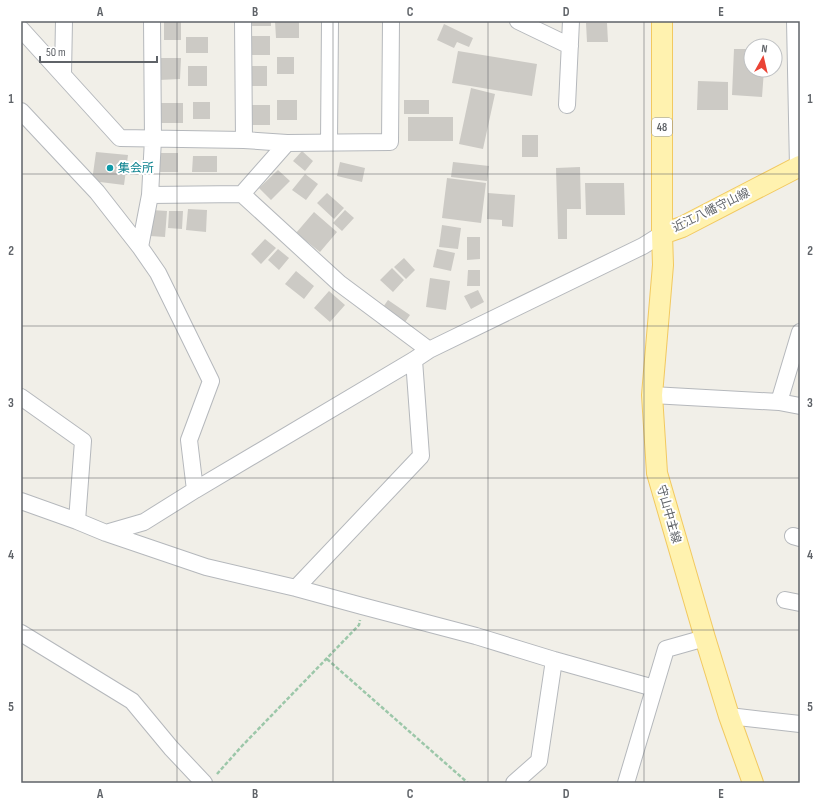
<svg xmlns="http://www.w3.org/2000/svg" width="821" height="804" font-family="'Sofia Sans Condensed','Noto Sans JP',sans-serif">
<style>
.building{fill:#cccac5}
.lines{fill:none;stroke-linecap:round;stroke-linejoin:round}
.minor-casing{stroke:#b5b8bc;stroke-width:18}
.major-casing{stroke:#f2c960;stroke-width:22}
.path{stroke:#9cc7a9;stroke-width:2.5;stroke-dasharray:4 2;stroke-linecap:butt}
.minor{stroke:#fff;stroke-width:16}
.major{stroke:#fff2af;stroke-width:20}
.grid{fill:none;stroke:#5f6368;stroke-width:1;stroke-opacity:0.55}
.culture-dot{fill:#0f9aa8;stroke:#fff;stroke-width:1.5}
.labels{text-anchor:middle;stroke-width:4;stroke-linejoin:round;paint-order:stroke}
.shield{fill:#fff;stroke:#8f9295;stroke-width:1}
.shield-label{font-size:11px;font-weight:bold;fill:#5f6368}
.culture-label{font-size:12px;fill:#0d838f;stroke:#fff;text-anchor:start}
.street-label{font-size:12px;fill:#5f6368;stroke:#fff}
.neatline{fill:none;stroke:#5f6368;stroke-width:1.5}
.grid-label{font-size:13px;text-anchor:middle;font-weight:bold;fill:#5f6368}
</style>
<rect width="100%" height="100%" fill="#f1efe8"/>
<!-- building -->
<path class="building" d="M251 21H271V26H251Z
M275 21H299V38H276Z
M164 22H181V40H164Z
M586 23H607L608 42H587Z
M444 24 473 38 469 47 457 42 454 48 437 40Z
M247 36H270V55H247Z
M186 37H208V53H186Z
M734 49H751V70H764L762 97 732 95Z
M458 51 537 64 532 96 452 83Z
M277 57H294V74H277Z
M159 58H181L180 79 159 80Z
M188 66H207V86H188Z
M250 66H267V86H250Z
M698 81 728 82V110H697Z
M471 88 495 94 483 149 459 144Z
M277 100H297V120H277Z
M404 100H429V114H404Z
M193 102H210V119H193Z
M161 103H183V123H161Z
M250 105H270V125H250Z
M408 117H453V141H408Z
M522 135H538V157H522Z
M302 151 313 161 305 171 293 161Z
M96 152 128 155 124 185 92 181Z
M156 153H178V172H156Z
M193 156H217V172H192Z
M340 162 365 168 362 182 337 176Z
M453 162 489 166 487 181 451 177Z
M580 167 581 209H567V239H558L556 168Z
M278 170 290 181 271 200 259 188Z
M305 174 318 184 306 200 292 190Z
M447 178 486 183 481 223 442 218Z
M585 183H624L625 215H586Z
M327 193 344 208 334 219 317 203Z
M488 193 515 195 513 227 502 226V220L487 219Z
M188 209 207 210 206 232 186 230Z
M151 210 167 211 165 237 150 236Z
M345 210 354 218 342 231 333 223Z
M169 211H183L182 229 168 228Z
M314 212 337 232 320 252 296 233Z
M442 225 461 228 458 249 439 247Z
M467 237H480V259L467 260Z
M265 239 276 248 261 264 251 254Z
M278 249 289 258 279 270 268 260Z
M437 249 455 253 451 271 433 267Z
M404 258 415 270 406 279 394 267Z
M392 268 404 280 393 292 380 280Z
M468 270H480V286H467Z
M296 271 314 286 304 299 285 284Z
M430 278 450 281 446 310 426 307Z
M478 290 484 302 471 309 464 296Z
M329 291 345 305 330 322 314 308Z
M388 300 410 315 403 325 381 310Z"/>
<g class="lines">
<!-- minor casing -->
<g class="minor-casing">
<path id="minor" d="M243 21 244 140
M518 21 570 46
M795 21 798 167
M21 29 120 138 244 140 287 143
M63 74 64 21
M567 105 571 21
M21 111 97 192 140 247 158 273 211 381 189 440 195 490
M329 142 330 21
M242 194 287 143 390 142 391 21
M150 195 242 194 339 283 429 350
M140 247 150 195 153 139 152 21
M652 395 779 402 800 406
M21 397 83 441 77 521
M779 402 800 332
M21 501 77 521 106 533 206 567 296 588 362 606 476 636 554 660 654 688
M106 533 144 522 195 490 414 360 429 350 643 246 662 234
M793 536 800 538
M296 588 421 456 414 360
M785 600 800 603
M21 633 132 701 171 748 204 783
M729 716 800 724
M514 783 539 761 554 660
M626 783 666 649 705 638"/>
</g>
<!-- major casing -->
<g class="major-casing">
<path id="major" d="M662 21V234L663 265 652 395 657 473 705 638 729 716 753 783
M662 234 682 227 800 166"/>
</g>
<!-- path -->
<path class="path" d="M327 659 468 783
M217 774 241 747 359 625 360 620"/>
<!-- minor -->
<use href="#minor" class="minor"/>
<!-- major -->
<use href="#major" class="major"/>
</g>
<!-- grid -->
<path class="grid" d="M177 21V783M333 21V783M488 21V783M644 21V783M21 174H800M21 326H800M21 478H800M21 630H800"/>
<!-- markers -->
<circle class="culture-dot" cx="110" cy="168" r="4"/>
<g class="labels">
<!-- shield labels -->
<rect class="shield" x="652" y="118" width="20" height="18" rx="3"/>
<g class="shield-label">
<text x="662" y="131">48</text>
</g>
<!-- culture labels -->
<g class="culture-label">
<text x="118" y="172">集会所</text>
</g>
<!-- street labels -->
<g class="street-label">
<text transform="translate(711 210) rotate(-26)" y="4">近江八幡守山線</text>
<text transform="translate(669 514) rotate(74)" y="4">守山中主線</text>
</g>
</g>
<!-- border -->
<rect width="821" height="804" fill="none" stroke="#ffffff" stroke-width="44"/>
<!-- north arrow -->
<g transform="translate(763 58) rotate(8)"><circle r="19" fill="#ffffff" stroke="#bfc1c3"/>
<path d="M0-3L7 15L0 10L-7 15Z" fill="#ea4335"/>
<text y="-6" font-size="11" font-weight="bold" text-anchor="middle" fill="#5f6368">N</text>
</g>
<!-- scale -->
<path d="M40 56v6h117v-6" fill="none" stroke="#5f6368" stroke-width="2"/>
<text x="46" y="56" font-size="12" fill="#5f6368" stroke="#ffffff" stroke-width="3" paint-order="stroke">50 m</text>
<rect x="22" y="22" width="777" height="760" class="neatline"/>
<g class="grid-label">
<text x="100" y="16">A</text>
<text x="255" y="16">B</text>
<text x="410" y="16">C</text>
<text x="566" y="16">D</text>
<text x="721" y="16">E</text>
<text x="11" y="103">1</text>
<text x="810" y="103">1</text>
<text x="11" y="255">2</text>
<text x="810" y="255">2</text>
<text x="11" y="407">3</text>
<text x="810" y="407">3</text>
<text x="11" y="559">4</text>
<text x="810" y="559">4</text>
<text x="11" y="711">5</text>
<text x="810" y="711">5</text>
<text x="100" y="798">A</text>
<text x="255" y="798">B</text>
<text x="410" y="798">C</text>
<text x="566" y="798">D</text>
<text x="721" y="798">E</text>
</g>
</svg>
